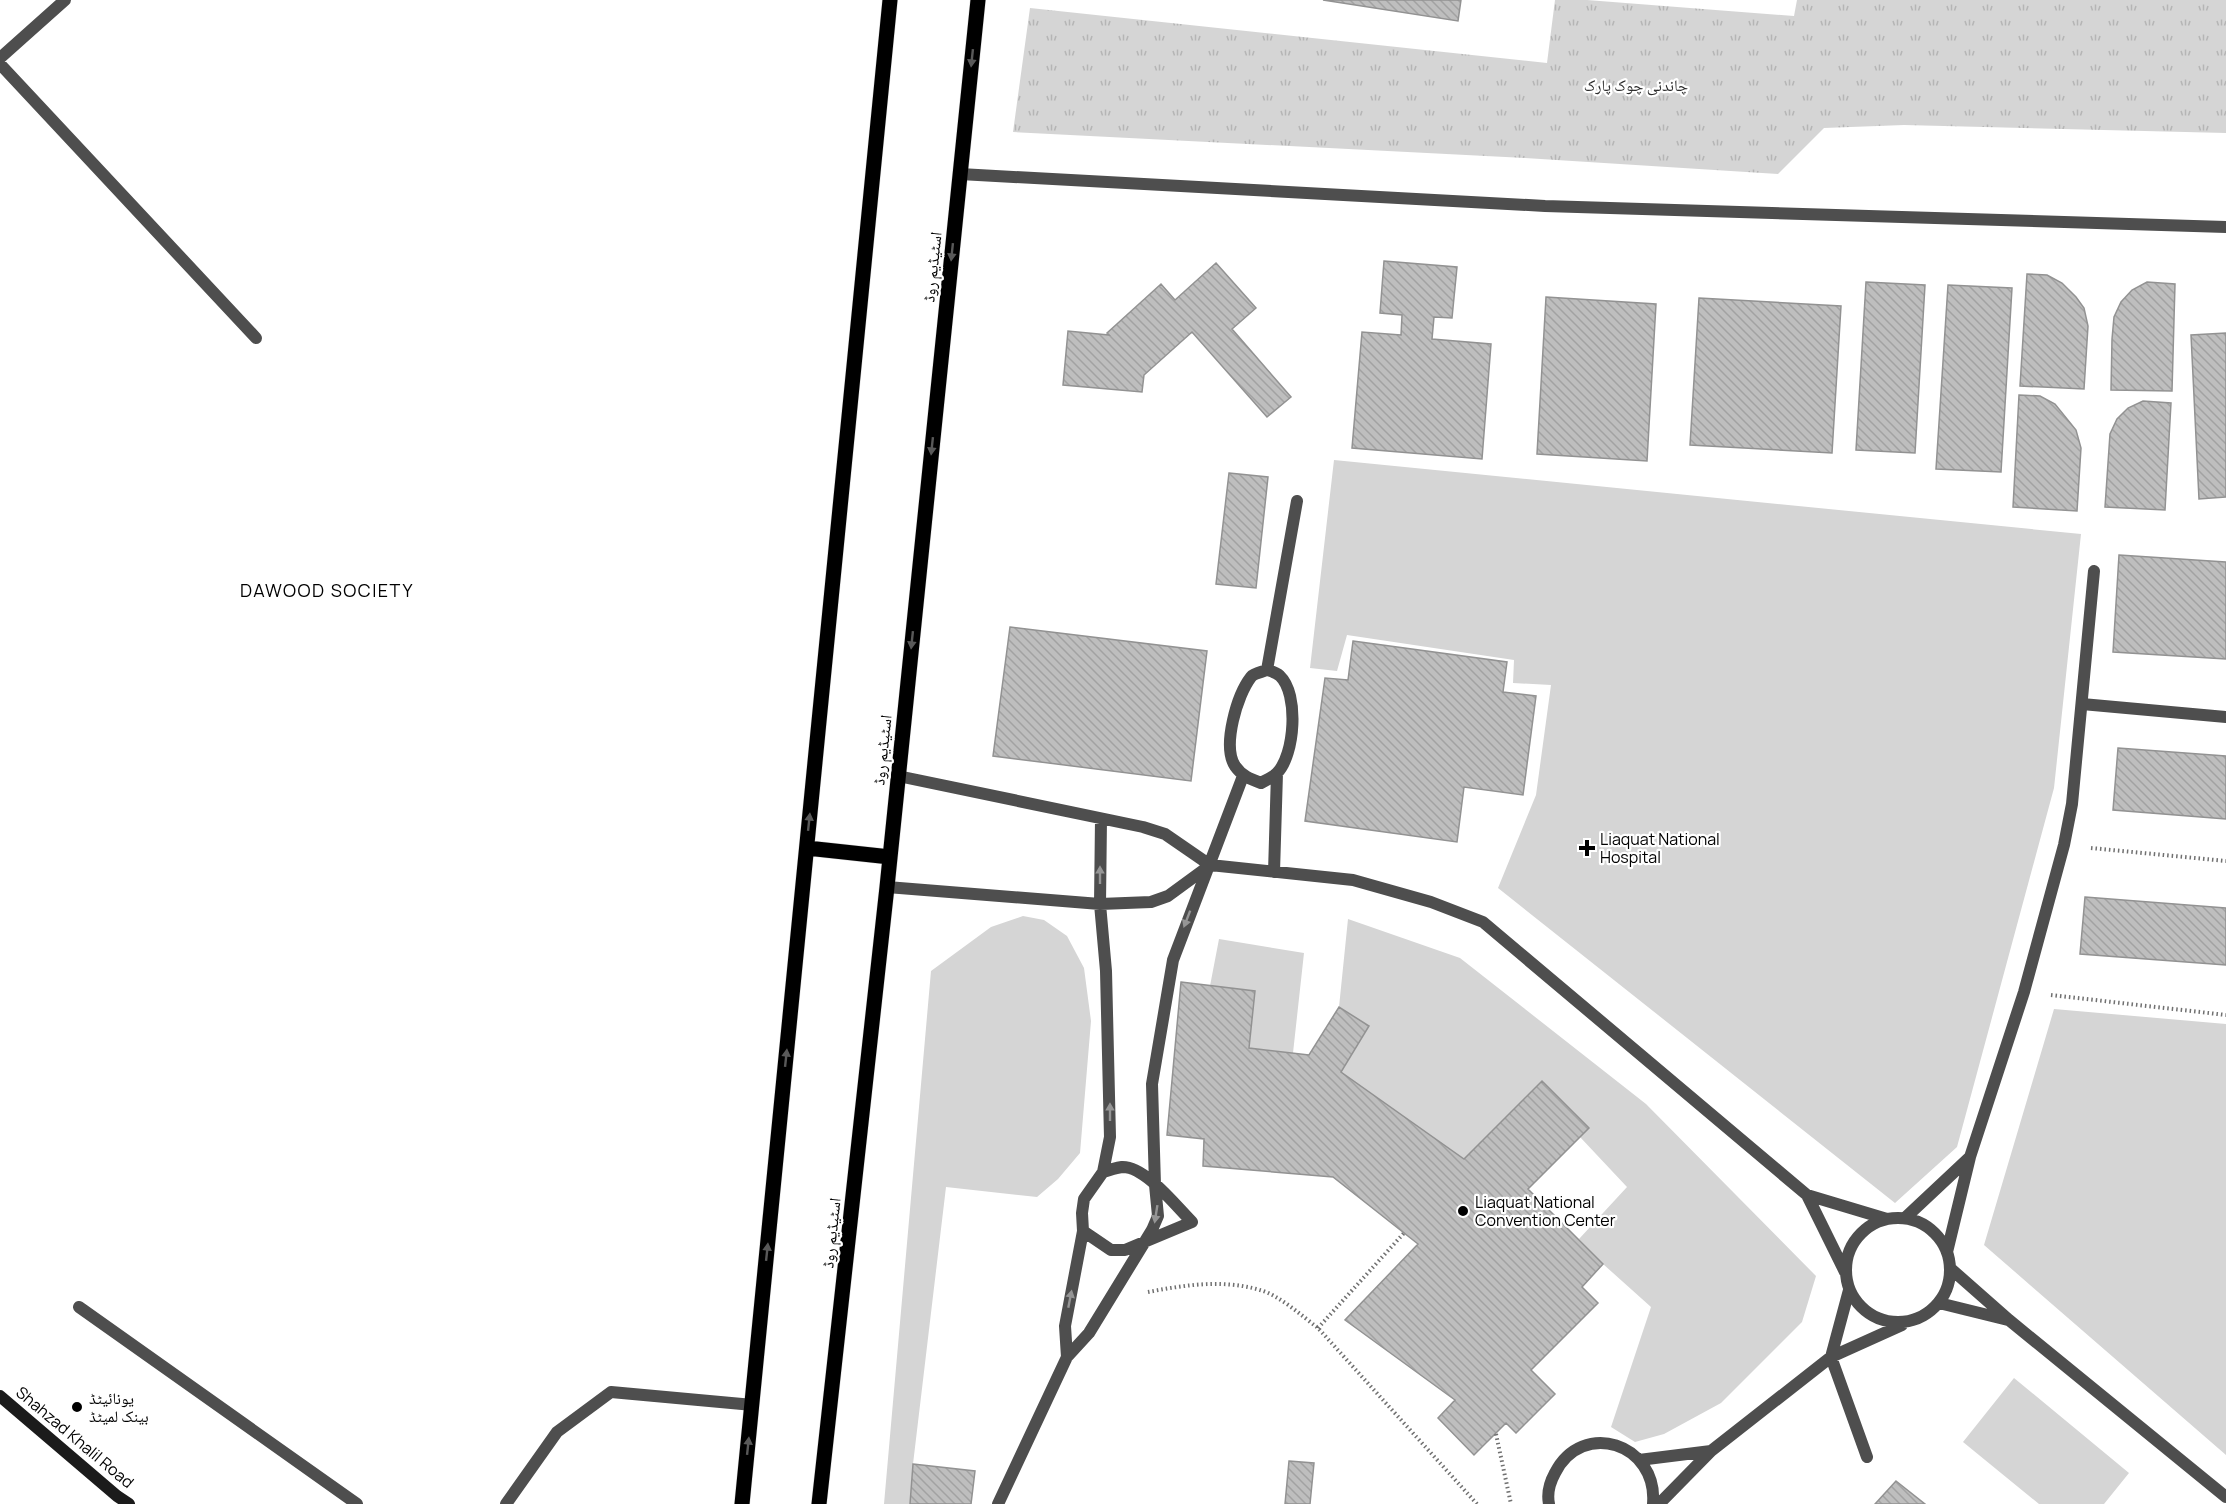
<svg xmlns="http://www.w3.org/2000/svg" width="2226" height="1504" font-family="Manrope,'Noto Naskh Arabic',sans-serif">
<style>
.grass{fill:#d5d5d5}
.park{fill:url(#park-tufts)}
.building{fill:url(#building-back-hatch);stroke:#929292;stroke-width:1.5}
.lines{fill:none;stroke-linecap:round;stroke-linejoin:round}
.primary-casing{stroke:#dbdbdb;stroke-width:16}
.path{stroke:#707070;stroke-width:4;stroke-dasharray:1.5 3;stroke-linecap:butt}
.lane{stroke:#4e4e4e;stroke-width:12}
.street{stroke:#4e4e4e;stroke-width:12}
.secondary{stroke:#1b1b1b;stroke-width:12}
.primary{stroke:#000;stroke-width:15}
.oneway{fill:#595959}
.oneway2{fill:#959595}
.poi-dot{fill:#000;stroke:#fff;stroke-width:2}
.labels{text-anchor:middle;stroke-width:4.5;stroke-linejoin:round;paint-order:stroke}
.park-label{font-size:16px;fill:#2c2c2c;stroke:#fff}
.street-label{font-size:16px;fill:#000;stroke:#fff}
.poi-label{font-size:16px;fill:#000;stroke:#fff;text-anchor:start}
.neighbourhood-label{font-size:18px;letter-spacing:1.5px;fill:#000;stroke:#fff}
</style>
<defs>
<pattern id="park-tufts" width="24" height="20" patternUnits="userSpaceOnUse" patternTransform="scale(1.5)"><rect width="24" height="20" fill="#d5d5d5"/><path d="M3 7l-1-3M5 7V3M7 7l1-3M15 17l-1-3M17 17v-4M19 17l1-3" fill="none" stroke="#b5b5b5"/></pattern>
<pattern id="building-back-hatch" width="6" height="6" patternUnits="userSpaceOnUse" patternTransform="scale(1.5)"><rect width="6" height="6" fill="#bebebe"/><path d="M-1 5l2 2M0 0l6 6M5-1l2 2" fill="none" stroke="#a2a2a2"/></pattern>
</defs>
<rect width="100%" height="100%" fill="#fff"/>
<!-- grass -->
<path class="grass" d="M1334 460 2081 534 2054 788 1957 1147 1895 1203 1498 888 1536 795 1551 685 1513 683 1514 660 1347 635 1337 671 1310 668Z
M1023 916 1044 920 1067 936 1084 968 1091 1021 1080 1153 1058 1179 1037 1197 946 1187 913 1464 910 1504H884L931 971 991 927Z
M1348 919 1460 958 1646 1104 1816 1276 1802 1322 1721 1403 1664 1434 1635 1442 1611 1427 1651 1307 1603 1264 1579 1239 1627 1187 1580 1137 1589 1128 1542 1081 1464 1159 1341 1072 1369 1026 1339 1007Z
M1219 939 1304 953 1293 1053 1249 1048 1255 991 1210 986Z
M2054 1009 2226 1024V1455L1984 1245Z
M2014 1378 2129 1473 2104 1504H2039L1963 1442Z"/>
<!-- park -->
<path class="park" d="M1555 0H1587L1794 16 1797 0H2226V133L1904 125 1824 128 1778 174 1525 158 1013 132 1030 8 1547 63Z"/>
<!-- building -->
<path class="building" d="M1323 0H1461L1458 21Z
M1384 261 1457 267 1452 318 1434 317 1432 339 1491 344 1482 459 1352 448 1362 332 1401 335 1402 315 1380 313Z
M1216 263 1256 308 1232 329 1291 397 1267 417 1192 332 1144 375 1142 392 1063 385 1068 331 1109 335 1107 333 1161 284 1175 300Z
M2027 274 2047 275 2062 283 2076 297 2084 308 2088 326 2084 389 2020 386Z
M1866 282 1925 285 1915 453 1856 450Z
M2147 282 2175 284 2172 391 2111 390 2112 339 2114 317 2121 302 2132 290Z
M1948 285 2012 288 2001 472 1936 469Z
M1546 297 1656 304 1647 461 1537 454Z
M1699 298 1841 306 1832 453 1690 445Z
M2226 333V497L2199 499 2191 335Z
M2019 395 2040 396 2055 404 2076 430 2081 448 2077 511 2013 507Z
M2143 401 2171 403 2165 510 2105 507 2110 434 2117 419 2128 408Z
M1229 473 1268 477 1256 588 1216 584Z
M2119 555 2226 562V659L2113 652Z
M1010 627 1207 651 1191 781 993 756Z
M1353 641 1507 662 1503 692 1536 696 1523 795 1464 787 1457 842 1305 821 1325 678 1348 680Z
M2118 748 2226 756V819L2113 810Z
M2085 897 2226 908V965L2080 954Z
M1181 982 1255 991 1249 1048 1309 1055 1339 1007 1369 1026 1341 1072 1464 1159 1542 1081 1589 1128 1528 1189 1603 1264 1582 1287 1598 1303 1531 1370 1555 1394 1516 1433 1506 1423 1474 1455 1438 1418 1455 1400 1345 1320 1418 1244 1333 1177 1203 1166 1204 1139 1167 1135Z
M1289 1461 1314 1463 1310 1504H1285Z
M913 1464 975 1471 971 1504H910Z
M1896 1481 1925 1504H1875Z"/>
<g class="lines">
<!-- primary casing -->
<g class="primary-casing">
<path id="primary" d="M807 848 890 857
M742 1504 890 0
M819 1504 887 887 978 0"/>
</g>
<!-- path -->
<path class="path" d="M2091 848 2226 861
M2051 995 2226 1015
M1148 1292C1185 1285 1223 1279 1260 1290 1279 1295 1302 1316 1318 1328L1477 1504
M1318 1328 1404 1233
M1496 1434 1511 1504"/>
<!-- lane -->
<path class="lane" d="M0 58 65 0
M0 64 256 338
M1267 670C1271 671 1277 673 1280 676 1299 694 1295 755 1277 773 1273 777 1266 780 1261 783 1250 779 1242 776 1235 766 1222 746 1237 695 1251 677 1254 673 1262 672 1267 670Z
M1267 670 1297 501
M2082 704 2226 717
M898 776 1143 827 1165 834 1210 865 1353 880 1431 902 1483 922 1807 1195 1887 1219
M1274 872 1277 773
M887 887 1100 904 1151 902 1168 896 1209 866
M1807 1195 1845 1272
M1846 1270a52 52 0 1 1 104 0a52 52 0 1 1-104 0Z
M1905 1218 1969 1158
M1083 1231 1111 1250H1125L1192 1222C1176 1206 1145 1166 1122 1167 1116 1168 1109 1170 1103 1172
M1947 1252 1970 1157 2024 992 2064 845 2072 804 2094 571
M1950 1268 2009 1320 2226 1497
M1849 1290 1831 1357 1867 1457
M1939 1303 2008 1320
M79 1307 357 1504
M1067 1357 1065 1326 1083 1231 1082 1213 1084 1199 1103 1172 1110 1137 1106 971 1100 904 1101 819
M1639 1460 1711 1451
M506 1504 557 1432 611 1392 753 1405
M998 1504 1067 1357 1089 1333 1152 1230 1158 1216 1155 1185 1152 1084 1173 960 1243 776
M1549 1504C1547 1494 1550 1482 1555 1473 1582 1419 1658 1443 1653 1504
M1659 1504 1711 1451 1831 1357 1902 1325"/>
<!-- street -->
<path class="street" d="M960 174 1545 206 2226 227"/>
<!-- secondary -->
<path class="secondary" d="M0 1396 117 1496 129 1504"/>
<!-- primary -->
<use href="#primary" class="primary"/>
</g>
<!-- one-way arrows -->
<defs><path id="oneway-solid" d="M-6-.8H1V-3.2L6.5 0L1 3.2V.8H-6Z" transform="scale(1.5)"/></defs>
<g class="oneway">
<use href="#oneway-solid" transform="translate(972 58) rotate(96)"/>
<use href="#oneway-solid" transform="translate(952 252) rotate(96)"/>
<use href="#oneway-solid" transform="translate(932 446) rotate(96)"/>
<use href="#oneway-solid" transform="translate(912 640) rotate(96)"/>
<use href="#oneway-solid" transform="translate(809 822) rotate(-84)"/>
<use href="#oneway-solid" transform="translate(786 1058) rotate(-84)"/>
<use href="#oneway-solid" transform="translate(767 1252) rotate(-84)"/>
<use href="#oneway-solid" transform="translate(748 1446) rotate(-84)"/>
</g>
<g class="oneway2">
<use href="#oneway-solid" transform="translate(1100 875) rotate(-90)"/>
<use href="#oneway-solid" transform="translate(1187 919) rotate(111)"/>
<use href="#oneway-solid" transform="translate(1110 1112) rotate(-90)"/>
<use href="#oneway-solid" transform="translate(1156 1214) rotate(99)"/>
<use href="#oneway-solid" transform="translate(1070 1299) rotate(-79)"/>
</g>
<!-- markers -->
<g class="poi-dot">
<path d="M1584 839h6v6h6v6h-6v6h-6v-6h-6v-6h6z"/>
<circle cx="1463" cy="1211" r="6"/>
<circle cx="77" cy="1407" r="6"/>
</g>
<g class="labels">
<!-- park labels -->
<g class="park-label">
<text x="1636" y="91">چاندنی چوک پارک</text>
</g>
<!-- street labels -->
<g class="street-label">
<text transform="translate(932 267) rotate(-84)" y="6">اسٹیڈیم روڈ</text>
<text transform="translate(882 750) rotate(-84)" y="6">اسٹیڈیم روڈ</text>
<text transform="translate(831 1233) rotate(-84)" y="6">اسٹیڈیم روڈ</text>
<text transform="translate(75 1437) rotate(40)" y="6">Shahzad Khalil Road</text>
</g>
<!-- poi labels -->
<g class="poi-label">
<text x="1600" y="845">Liaquat National<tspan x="1600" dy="18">Hospital</tspan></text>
<text x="1475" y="1208">Liaquat National<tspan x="1475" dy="18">Convention Center</tspan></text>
<text x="89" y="1404">یونائیٹڈ<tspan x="89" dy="18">بینک لمیٹڈ</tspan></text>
</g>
<!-- neighbourhood labels -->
<g class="neighbourhood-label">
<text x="327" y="597">DAWOOD SOCIETY</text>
</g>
</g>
</svg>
